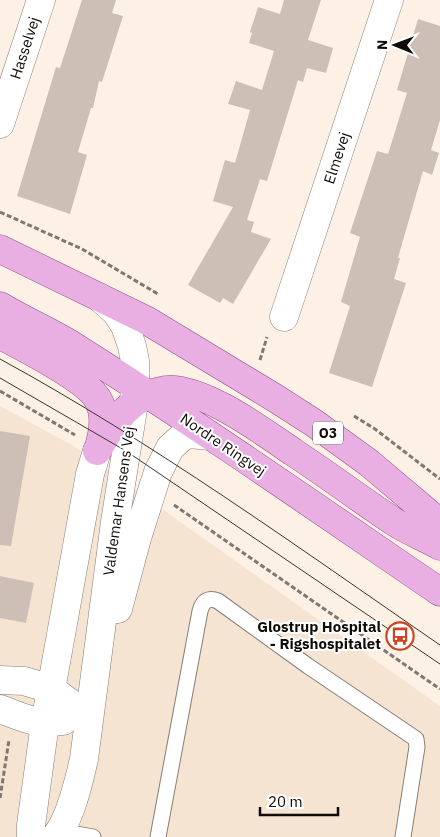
<svg xmlns="http://www.w3.org/2000/svg" width="440" height="837" font-family="'IBM Plex Sans',sans-serif">
<style>
.built{fill:#f6e4d3}
.building{fill:#cdbeb6}
.lines{fill:none;stroke-linecap:round;stroke-linejoin:round}
.service-casing{stroke:#887e74;stroke-width:17}
.minor-casing{stroke:#887e74;stroke-width:29}
.primary-casing{stroke:#93528a;stroke-width:29}
.path{stroke:#7f7770;stroke-width:3;stroke-dasharray:5 2.5;stroke-linecap:butt}
.service{stroke:#fff;stroke-width:15}
.minor{stroke:#fff;stroke-width:28}
.primary{stroke:#e9afe3;stroke-width:28}
.tram{stroke:#3a342f;stroke-width:1}
.labels{text-anchor:middle;stroke-width:4;stroke-linejoin:round;paint-order:stroke}
.shield{fill:#fff;stroke:#575451;stroke-width:1}
.shield-label{font-size:14px;font-weight:bold;fill:#0f0b07}
.street-label{font-size:15px;fill:#0f0b07;stroke:#fff}
.poi-label{font-size:15px;font-weight:bold;fill:#0f0b07;stroke:#fff;text-anchor:end}
</style>
<rect width="100%" height="100%" fill="#fdf1e5"/>
<!-- built -->
<path class="built" d="M0 406 72 445 440 706V837H0Z"/>
<!-- building -->
<path class="building" d="M82 0H116L112 13 123 16 102 82 99 81 93 108H91L78 152 87 155 70 214 17 196 56 67 60 68Z
M284 0H321L308 40 333 48 326 73 307 68 303 82 298 80 267 181 260 179 247 220 254 222 251 232 271 239 233 304 223 298 220 303 188 285 233 207 213 201 225 160 235 163 250 110 228 104 236 81 262 90 274 51 249 43 252 33 250 32 258 7 280 14Z
M418 19 440 26V120L431 150 439 153 432 175 423 171 398 258H400L394 279 406 283 372 387 329 373 350 306 341 302 360 237 350 233 377 151 388 154 407 93 397 90Z
M0 431 30 436 11 546 0 545Z
M0 576 34 583 26 623 0 618Z"/>
<g class="lines">
<!-- service casing -->
<g class="service-casing">
<path id="service" d="M54 830 93 837
M158 837 200 611C203 601 208 597 218 601L308 666 416 739 417 747 403 837"/>
</g>
<!-- minor casing -->
<g class="minor-casing">
<path id="minor" d="M0 124 41 0
M284 317 389 0
M118 609 137 538 158 472 170 448 182 437 190 434 210 436
M0 680 24 681 51 689 89 717
M0 709C25 718 35 725 63 721
M31 837V825L45 723 90 474 97 451
M55 837C70 821 79 781 84 759L115 522 134 403 135 386V361L132 346 125 326 116 312 99 297"/>
</g>
<!-- primary casing -->
<g class="primary-casing">
<path id="primary" d="M0 249 146 320 275 398 314 423 369 463 440 523
M0 306C23 320 47 330 70 344 195 423 317 508 440 592
M0 335C23 347 84 378 97 398 106 412 104 428 100 443
M97 451C113 422 130 396 165 390 200 385 264 432 293 452 328 475 361 500 396 523 410 532 426 538 440 546"/>
</g>
<!-- path -->
<path class="path" d="M0 212 82 249 158 294
M260 360 267 337
M0 391 75 435
M354 416 375 429 440 479
M174 505 440 689
M0 798 9 740"/>
<!-- service -->
<use href="#service" class="service"/>
<!-- minor -->
<use href="#minor" class="minor"/>
<!-- primary -->
<use href="#primary" class="primary"/>
<!-- tram -->
<path class="tram" d="M0 359C154 443 296 546 440 645
M0 378 126 451 440 664"/>
</g>
<!-- icons -->
<defs>
<g id="bus-ring" transform="scale(1.4375)"><circle r="9.5" fill="#fff" stroke="#cd4421" stroke-width="1.5"/><path d="M-5-6H5V4H4V6H2V4H-2V6H-4V4H-5ZM-3.5-4V0h7V-4ZM-3.5 1.2v1.5H-2V1.2ZM2 1.2v1.5H3.5V1.2Z" fill="#cd4421"/></g>
</defs>
<g fill-rule="evenodd">
<use href="#bus-ring" x="400" y="636"/>
</g>
<g class="labels">
<!-- shield labels -->
<rect class="shield" x="313" y="421.5" width="30" height="23" rx="4"/>
<g class="shield-label">
<text x="328" y="438">O3</text>
</g>
<!-- street labels -->
<g class="street-label">
<text transform="translate(25 48) rotate(-72)" y="5">Hasselvej</text>
<text transform="translate(337 158) rotate(-72)" y="5">Elmevej</text>
<text transform="translate(223 445) rotate(34)" y="5">Nordre Ringvej</text>
<text transform="translate(119 501) rotate(-82)" y="5">Valdemar Hansens Vej</text>
</g>
<!-- poi labels -->
<g class="poi-label">
<text x="381" y="632">Glostrup Hospital<tspan x="381" dy="17">- Rigshospitalet</tspan></text>
</g>
</g>
<!-- north arrow -->
<g transform="translate(395 45) rotate(271)" stroke="#ffffff" stroke-width="4" paint-order="stroke">
<path d="M0-4L9 19L0 12L-9 19Z" fill="#0f0b07"/>
<text y="-8" font-size="14" font-weight="bold" text-anchor="middle" fill="#0f0b07">N</text>
</g>
<!-- scale -->
<path d="M260 807v8h78v-8" fill="none" stroke="#0f0b07" stroke-width="2.5"/>
<text x="268" y="807" font-size="15" fill="#0f0b07" stroke="#ffffff" stroke-width="4" paint-order="stroke">20 m</text>
</svg>
